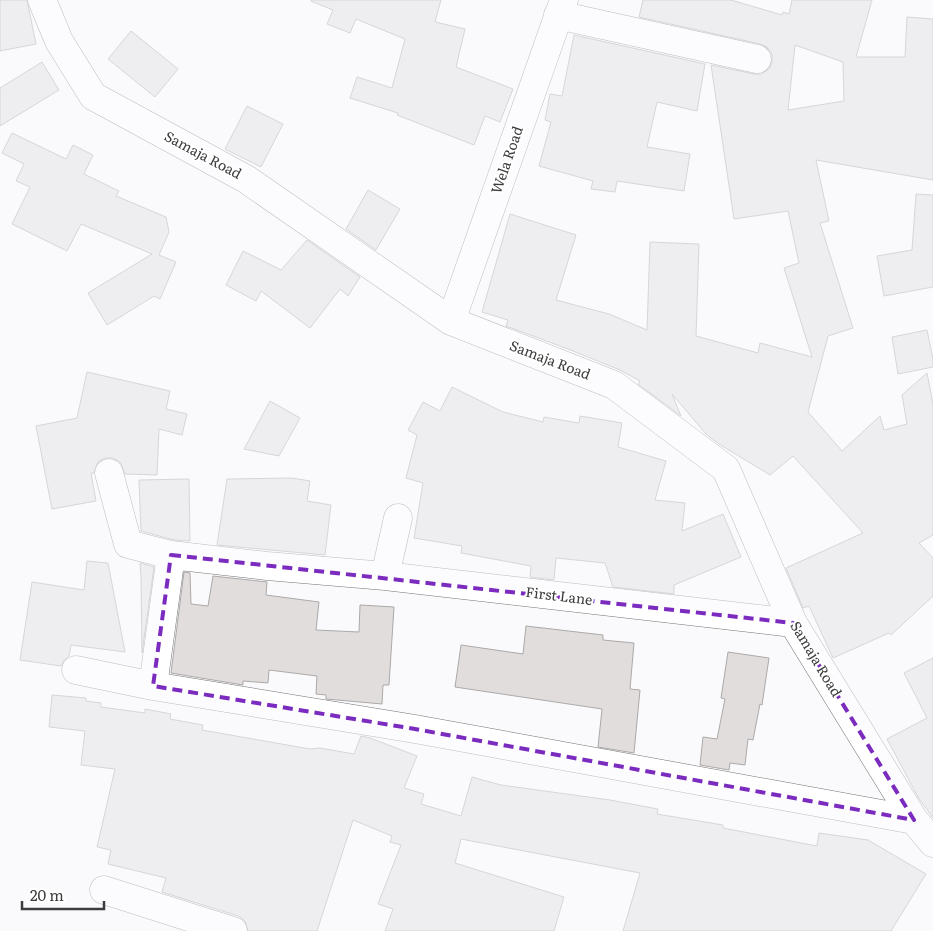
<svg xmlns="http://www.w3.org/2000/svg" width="933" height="931" font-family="Literata,serif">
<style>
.building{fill:#e1dddd;stroke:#aca9a9;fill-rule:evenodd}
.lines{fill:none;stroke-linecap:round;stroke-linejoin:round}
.minor-casing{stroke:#757577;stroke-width:29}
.minor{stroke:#fff;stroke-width:28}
.marked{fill:none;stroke:#7b2cbf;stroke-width:4;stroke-dasharray:10 6;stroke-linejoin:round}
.labels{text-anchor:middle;stroke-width:4;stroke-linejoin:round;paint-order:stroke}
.street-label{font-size:14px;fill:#3c3c3d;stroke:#fff}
</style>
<rect width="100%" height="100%" fill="#fafafd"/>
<!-- building -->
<path class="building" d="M0 0H27L36 44 0 51Z
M311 0H441L435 22 465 29 456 67 513 89 500 122 485 116 474 145 397 115 398 113 350 98 357 77 392 88 405 39 356 19 350 33 327 24 333 10 311 1Z
M643 0H731L782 15 783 12 789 14 792 0H872L856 57H905L907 17 933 19V180L816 160 829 221 820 223 853 328 828 336 808 412 842 451 880 416 884 430 907 424 902 395 927 373 933 404V535L919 543 933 558V596L891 635 889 633 833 658 809 606 803 608 786 568 863 533 793 456 770 475 719 444 706 434 672 394 681 416 638 384 640 381 620 370 568 349 506 326 508 320 482 312 510 214 576 235 556 300 609 314 647 330 650 242 699 244 696 336 758 353 760 343 812 357 784 268 799 263 788 211 734 219 711 65 754 74H761L769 69 772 62V54L767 47 760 44 639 17ZM795 45 843 62 844 101 788 110Z
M131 31 178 69 155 97 108 59Z
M574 35 705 64 697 111 657 102 647 147 690 154 684 191 617 181 615 192 591 189 593 181 539 166 551 122 545 120 550 94 562 96Z
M42 62 59 90 0 126V88Z
M247 106 283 124 261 167 225 149Z
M12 133 66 159 73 145 93 155 84 174 119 191 116 196 166 217 169 232 159 255 176 262 160 299 154 296 107 325 88 293 152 254 81 224 67 251 12 224 30 187 16 181 24 164 2 153Z
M368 190 400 209 376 250 346 229Z
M916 194 933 195V287L884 296 877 256 912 250Z
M307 240 360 277 348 296 340 289 310 328 261 291 256 301 226 285 243 251 281 270Z
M927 330 933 359V367L898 374 892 337Z
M87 372 170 391 166 409 187 414 182 435 159 429 157 475 125 474 120 462 113 458H105L98 462 94 473H91L96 501 52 509 36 426 77 418Z
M452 387 503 412 543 422 544 417 579 423 580 416 622 423 618 447 666 461 655 500 685 503 682 531 723 514 741 557 674 585V594L613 587 605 563 556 558 554 580 530 577 531 566 461 553 462 546 414 538 423 483 406 478 417 435 408 430 423 402 440 411Z
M270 401 300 418 279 456 244 449Z
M292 478 310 481 307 501 331 505 325 555 217 545 227 479Z
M189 479 190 541 174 540 141 531 139 480Z
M87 561 108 563 125 652 71 645 69 656 64 660 61 666 20 660 32 582 84 590Z
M140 563 154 567 142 653 141 578Z
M184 572 190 573 191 604 208 606 213 576 267 582 266 595 319 602 316 630 359 632 360 605 394 607 389 685H383L382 704 326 699V695L316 694 317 676 269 670 268 683 243 681V685L171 673Z
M526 626 603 635V640L634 643 630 689 640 690 634 753 598 747 602 709 455 687 461 645 523 654Z
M728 652 769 658 762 705 760 704 753 740 748 739 745 765 730 763 729 770 700 765 703 737 717 739 725 699 721 698Z
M933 658V818L918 797 887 739 927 718 904 673Z
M52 695 86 698V701L101 703V707L145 713V709L171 714 170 719 203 725 202 730 310 749 320 748 354 754 361 736 370 738 417 756 404 788 424 794 421 804 461 816 472 777 501 785 610 800 658 809 657 814 723 825V828L817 846 819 833 868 840 926 874 891 931H623L640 873 461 839 455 863 564 897 554 931H385L393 909 378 904 401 845 390 842 392 836 353 820 317 931H248L245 921 238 916 162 892 166 878 108 864 111 850 97 847 115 769 81 765 85 731 49 727Z"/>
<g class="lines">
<!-- minor casing -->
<g class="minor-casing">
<path id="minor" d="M42 0 59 41 93 96 246 179 451 321 614 385 726 469 793 623 914 820 933 843
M558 15 757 59
M451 321 564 0
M109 473 128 544 171 555 153 686
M398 518 385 576 793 623
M171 555 267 566 385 576
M76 670 153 686 415 729 914 820
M104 890 233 931"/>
</g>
<!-- minor -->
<use href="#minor" class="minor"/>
</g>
<!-- marked area -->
<path d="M0 0H933V931H0ZM171 555 793 623 914 820 415 729 153 686Z" fill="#fafafd" fill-opacity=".55" fill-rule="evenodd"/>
<path class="marked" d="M171 555 793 623 914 820 415 729 153 686Z"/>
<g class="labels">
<!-- street labels -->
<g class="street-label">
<text transform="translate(203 155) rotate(28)" y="5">Samaja Road</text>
<text transform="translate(507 160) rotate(-71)" y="5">Wela Road</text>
<text transform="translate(550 360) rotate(21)" y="5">Samaja Road</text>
<text transform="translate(559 596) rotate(7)" y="5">First Lane</text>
<text transform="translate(816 659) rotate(59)" y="5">Samaja Road</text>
</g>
</g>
<!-- scale -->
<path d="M22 901v8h82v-8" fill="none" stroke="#3c3c3d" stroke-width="2.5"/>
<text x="30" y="901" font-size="15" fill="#3c3c3d" stroke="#ffffff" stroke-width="4" paint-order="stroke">20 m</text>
</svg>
